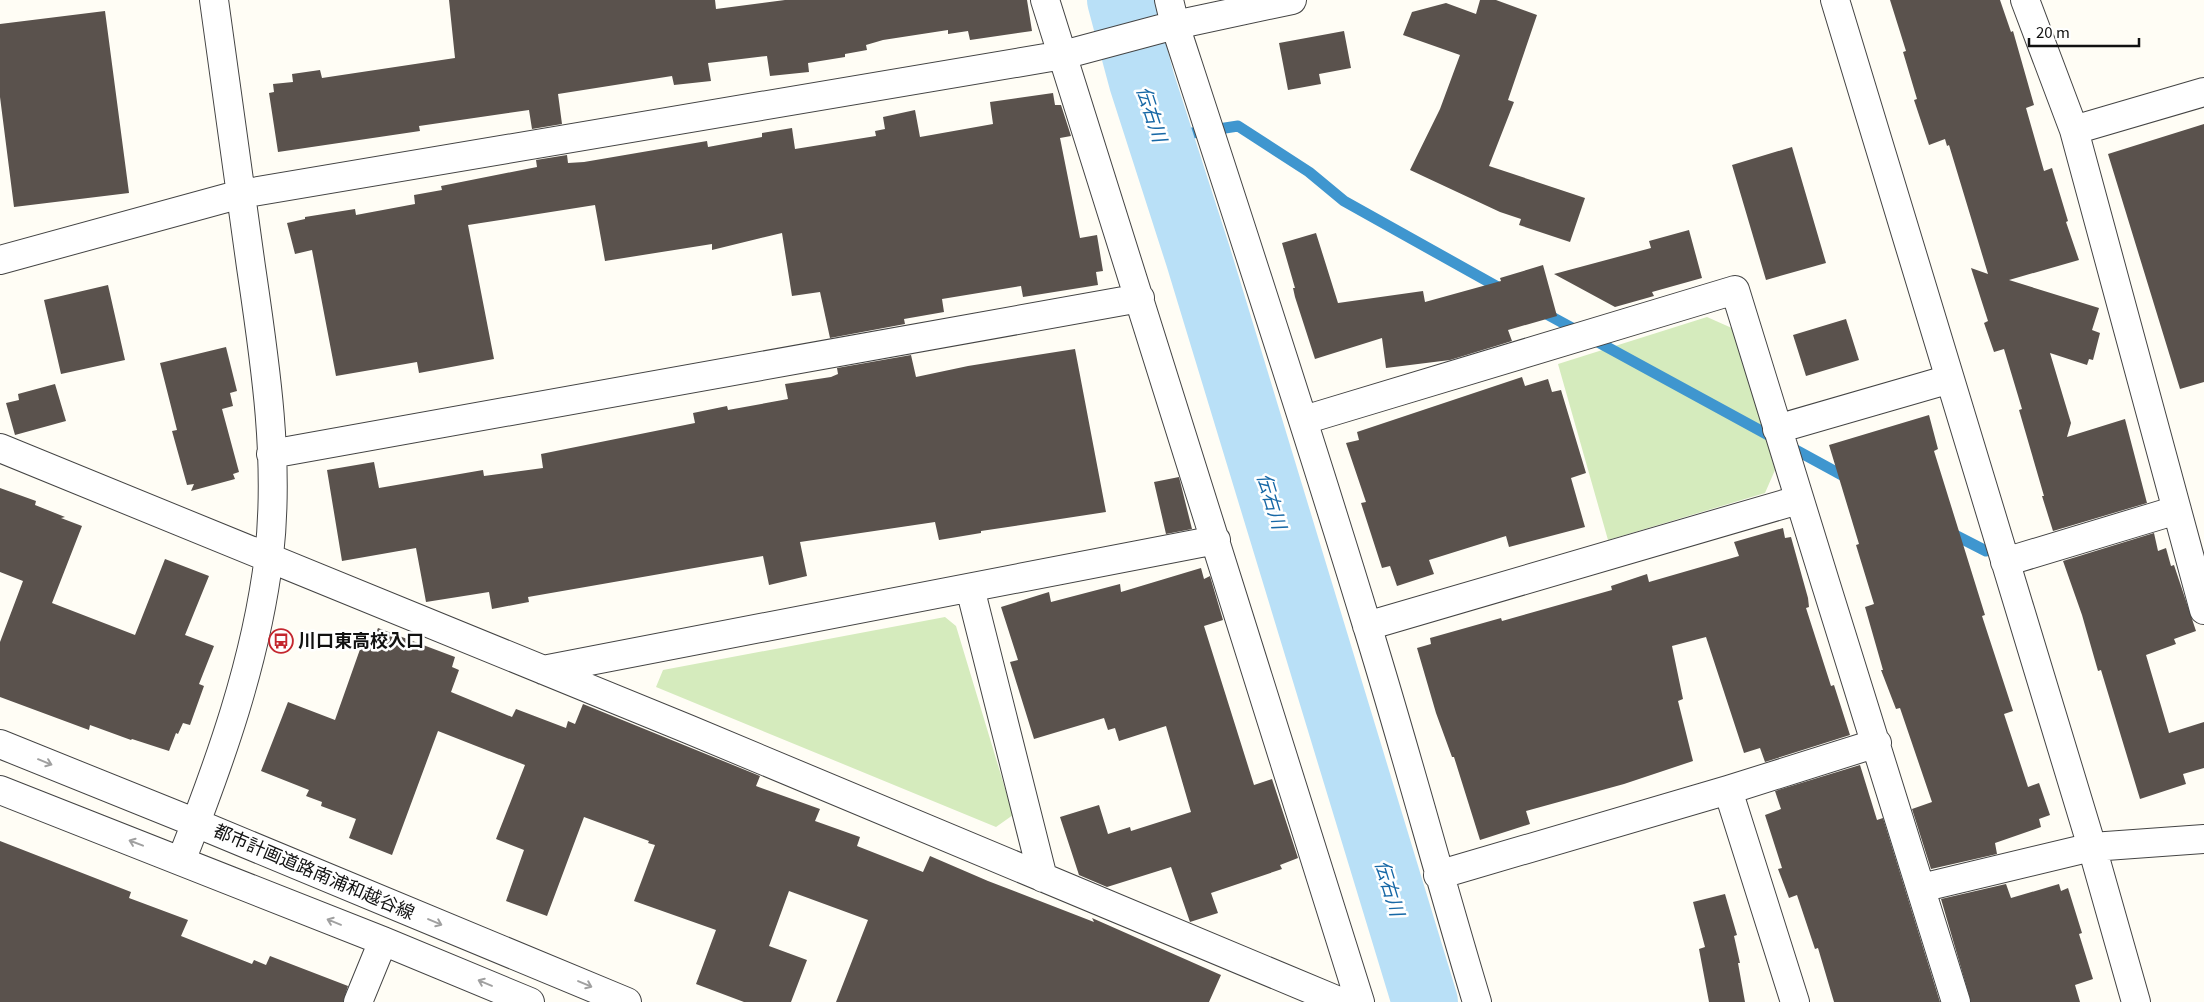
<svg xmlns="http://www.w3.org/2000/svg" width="2204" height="1002" font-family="Georgia,'Noto Sans JP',serif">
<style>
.green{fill:#d5ebbd}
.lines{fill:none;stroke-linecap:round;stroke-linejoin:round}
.stream{stroke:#3f96cf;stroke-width:11}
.river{stroke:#b9e0f7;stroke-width:66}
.building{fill:#5a524d}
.minor-casing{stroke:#444;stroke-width:30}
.minor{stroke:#fff;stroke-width:28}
.oneway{stroke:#a0a0a0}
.labels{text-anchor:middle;stroke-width:5;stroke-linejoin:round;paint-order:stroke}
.poi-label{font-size:18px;font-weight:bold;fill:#111;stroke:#fff;text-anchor:start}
.street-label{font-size:18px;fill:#111;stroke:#fff}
.water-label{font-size:19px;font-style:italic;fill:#1768a6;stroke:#fff}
</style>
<rect width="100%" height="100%" fill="#fffdf5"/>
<!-- green -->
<path class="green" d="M1707 317 1734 329 1775 470 1765 493 1608 540 1558 364Z
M945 617 956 626 1013 815 996 827 656 687 663 670Z"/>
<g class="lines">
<!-- stream -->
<path class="stream" d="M1160 138 1238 126 1309 172 1344 201 1505 291
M1541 311 1849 479
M1947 531 1986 551"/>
<!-- river -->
<path class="river" d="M1120 0 1142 82 1198 256 1425 1002"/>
</g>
<!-- building -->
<path class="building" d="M449 0H715L716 9 785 0H1027L1032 31 970 40 968 31 948 34V30L883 40 866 45 867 50 845 54V57L808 63 809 72 770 76 767 56 708 63 711 81 674 85 672 76 558 94 562 124 532 129 529 110 419 126 420 131 278 152 269 93 274 92 273 84 293 82 292 74 320 70 322 78 455 58Z
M1480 0H1496L1537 15 1508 100 1514 102 1489 166 1585 198 1570 242 1519 225 1521 219 1500 212 1410 170 1440 109 1460 55 1403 35 1412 12 1446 3 1476 14Z
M1890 0H2000L2011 32 2013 31 2034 105 2026 108 2044 171 2052 168 2068 221 2066 222 2079 260 2009 280 2099 308 2092 330 2100 333 2093 360 2089 359 2087 365 2050 353 2071 423 2067 437 2125 419 2147 503 2053 531 2042 496H2044L2019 410 2022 409 2004 349 1994 352 1984 323 1988 321 1971 268 1988 274 1949 145 1947 146 1945 139 1929 145 1914 100 1917 99 1903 52 1906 51Z
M105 11 129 193 14 207 0 97V24Z
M1344 31 1351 68 1319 74 1321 84 1288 90 1279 43Z
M1053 93 1055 105H1061L1071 136 1060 138 1080 238 1097 235 1103 271 1096 272 1098 285 1023 297 1021 286 942 299 944 312 904 319 905 324 830 338 820 292 792 296 782 233 712 250V244L605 261 595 205 468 225 494 359 419 373 417 362 336 376 312 250 295 254 287 223 305 219V217L355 209 356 215 415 204 414 195 442 190 441 186 537 167 536 160 567 155 568 163 584 162 707 141 708 147 762 137V133L792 128 795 149 876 136 875 131 885 129 883 117 915 110 920 137 993 124 990 102Z
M2204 124V382L2180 389 2108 154Z
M1792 147 1826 263 1766 280 1732 165Z
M1689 230 1702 278 1652 292 1654 296 1615 307 1554 274 1651 248 1649 241Z
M1316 233 1338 303 1423 291 1425 302 1501 281 1500 278 1543 265 1557 316 1508 330 1512 341 1450 360 1386 368 1382 338 1315 359 1295 297 1293 288H1295L1282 243Z
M108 285 125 360 61 374 44 300Z
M1846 319 1859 360 1806 376 1793 335Z
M226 347 237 391 230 393 233 406 222 409 239 472 233 474 235 479 191 491 194 484 187 485 172 431 177 430 160 363Z
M1075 349 1106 512 981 531V533L939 540 935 522 800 542 807 576 769 585 763 556 528 597 529 602 492 609 489 592 426 602 416 548 342 561 327 470 374 462 379 488 483 470 484 476 543 468 541 454 695 423 693 413 727 406 728 410 788 399 785 384 831 377 838 374 837 368 911 355 916 377 968 366Z
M1522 377 1525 386 1548 379 1552 392 1561 390 1586 473 1571 478 1585 527 1509 547 1506 536 1429 560 1434 574 1397 586 1390 566 1382 568 1361 503 1366 502 1346 443 1359 440 1357 432Z
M55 384 66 421 15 435 6 403 19 400 18 394Z
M1929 415 1938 449 1934 451 1985 615 1982 616 2013 711 2004 714 2028 787 2039 783 2050 815 2039 819 2041 827 1995 843 1997 854 1931 869 1912 809 1932 802 1900 708 1896 709 1881 670H1883L1865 607 1874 604 1856 545 1859 544 1829 445Z
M1179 477 1192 529 1166 534 1154 482Z
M0 488 36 501 35 505 65 517 61 518 82 526 52 603 135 635 165 559 209 576 185 635 214 646 199 684 204 686 190 725 183 723 178 734 176 733 169 751 132 739 131 740 90 725 89 730 0 697V642L23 581 0 572Z
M1783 528 1785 538 1791 537 1808 598 1809 607 1806 608 1831 686 1834 685 1850 735 1765 762 1760 748 1744 753 1706 637 1672 646 1683 699 1678 701 1693 761 1624 784 1526 811 1530 824 1480 840 1454 757H1452L1436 713 1417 648 1431 644 1430 638 1501 618 1502 621 1612 590 1611 586 1647 574 1649 582 1739 556 1734 542Z
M2154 533 2158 551 2166 548 2171 566 2174 565 2196 631 2174 639 2176 644 2146 655 2169 733 2204 722V768L2183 774 2186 784 2140 799 2101 670 2098 671 2082 615 2063 561Z
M1201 568 1204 579 1210 576 1223 620 1204 626 1254 785 1272 779 1298 858 1280 865 1282 869 1211 893 1218 913 1190 922 1171 867 1107 887 1079 875 1060 817 1099 805 1108 834 1130 827 1131 831 1191 812 1166 726 1119 741 1115 728 1108 730 1104 718 1034 739 1010 662 1018 660 1001 607 1049 592 1051 602 1120 584 1121 592Z
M378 628 455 657 452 667 459 670 451 692 512 717 516 709 566 728 568 721 575 724 583 704 760 776 756 786 820 809 815 821 860 837 857 846 923 872 930 856 988 881 1094 922 1092 918 1221 975 1209 1002H836L868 920 789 891 769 946 807 960 791 1002H744L696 984 716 930 634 901 655 845 648 843 649 841 584 817 547 916 506 901 524 850 496 839 525 765 438 731 392 855 349 838 356 819 321 806 322 802 306 796 309 790 261 771 288 702 335 720 364 638 367 639 370 631 376 633Z
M1860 765 1877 820 1883 818 1940 1002H1834L1818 948 1815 949 1797 895 1789 898 1778 869 1782 868 1765 815 1781 809 1775 791Z
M0 841 131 892 129 898 188 920 181 936 252 964 254 960 266 965 270 956 348 986 343 1002H0Z
M2006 884 2011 898 2059 884 2061 891 2068 888 2082 933 2079 934 2093 979 2075 985 2080 1002H1971L1941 899Z
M1725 894 1737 935 1734 936 1740 963H1738L1745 1002H1709L1699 949 1705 947 1693 902Z"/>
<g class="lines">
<!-- minor casing -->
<g class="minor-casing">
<path id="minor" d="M1045 0 1360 1002
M1169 0 1175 25C1240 224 1305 422 1366 622 1405 748 1439 876 1477 1002
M1835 0 2092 847 2136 1002
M2025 0 2074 130 2204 92
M2074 130 2204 610
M0 260 241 194 1063 55 1175 25 1292 0
M1304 420 1735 290C1807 528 1883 764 1956 1002
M1777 429 1950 379
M0 448 688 729 1341 1002
M271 454 1140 298
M2005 562 2177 510
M970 588 1043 878
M1367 626 1798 500
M543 670 1216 540
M0 744 196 823 627 1002
M0 790 383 941 530 1002
M1728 790 1795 1002
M181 861C220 762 256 662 269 556 280 460 265 362 251 267 239 178 227 89 214 0
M1438 875 1728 790 1877 743
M1921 888 2092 847 2204 839
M358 1002 383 941"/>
</g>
<!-- minor -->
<use href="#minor" class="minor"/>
</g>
<!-- one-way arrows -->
<defs><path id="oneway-shaft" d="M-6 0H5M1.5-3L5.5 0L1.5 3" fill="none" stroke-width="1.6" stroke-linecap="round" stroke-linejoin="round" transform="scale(1.25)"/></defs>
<g class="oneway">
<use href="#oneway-shaft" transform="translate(45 762) rotate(22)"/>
<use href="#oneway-shaft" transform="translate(136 843) rotate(-159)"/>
<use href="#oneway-shaft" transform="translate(334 922) rotate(-158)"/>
<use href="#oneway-shaft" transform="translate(435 922) rotate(23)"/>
<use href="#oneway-shaft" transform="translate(485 983) rotate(-157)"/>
<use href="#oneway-shaft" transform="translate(585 984) rotate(23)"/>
</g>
<!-- icons -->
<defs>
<g id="bus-ring" transform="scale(1.25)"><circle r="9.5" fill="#fff" stroke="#c4262e" stroke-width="1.5"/><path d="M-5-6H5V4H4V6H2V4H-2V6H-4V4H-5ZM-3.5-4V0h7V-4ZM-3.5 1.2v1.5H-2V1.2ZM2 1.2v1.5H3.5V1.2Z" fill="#c4262e"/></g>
</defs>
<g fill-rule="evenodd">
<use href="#bus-ring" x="281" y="641"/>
</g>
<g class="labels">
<!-- poi labels -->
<g class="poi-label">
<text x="298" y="647">川口東高校入口</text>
</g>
<!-- street labels -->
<g class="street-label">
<text transform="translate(314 872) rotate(23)" y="6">都市計画道路南浦和越谷線</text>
</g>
<!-- water labels -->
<g class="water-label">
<text transform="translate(1152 114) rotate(72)" y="7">伝右川</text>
<text transform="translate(1272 501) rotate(73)" y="7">伝右川</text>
<text transform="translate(1390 888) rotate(73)" y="7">伝右川</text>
</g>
</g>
<!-- scale -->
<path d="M2029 38v8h110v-8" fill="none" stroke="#111111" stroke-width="2.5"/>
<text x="2036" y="38" font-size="15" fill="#111111" stroke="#ffffff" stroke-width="4" paint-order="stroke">20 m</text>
</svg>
